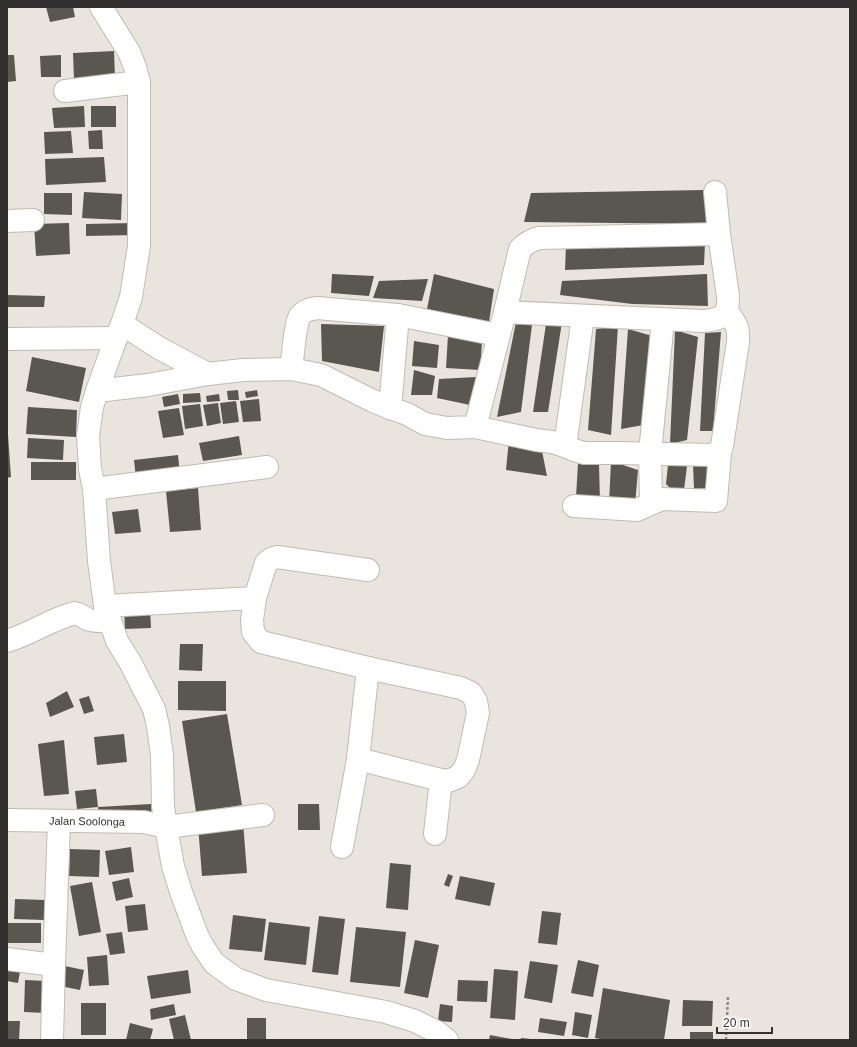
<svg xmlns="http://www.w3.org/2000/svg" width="857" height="1047" font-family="Arial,sans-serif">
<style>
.building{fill:#5a5650}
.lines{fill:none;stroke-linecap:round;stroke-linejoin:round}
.minor-casing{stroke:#c0bbb4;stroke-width:24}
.path{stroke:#908d89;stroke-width:2.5;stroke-dasharray:3 2;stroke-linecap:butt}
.minor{stroke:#fff;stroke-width:22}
.labels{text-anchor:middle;stroke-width:4;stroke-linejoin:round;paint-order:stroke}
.street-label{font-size:11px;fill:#33312f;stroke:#fff}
</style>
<rect width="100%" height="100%" fill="#e9e4de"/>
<!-- building -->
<path class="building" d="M46 7H73L75 17 50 22Z
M114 51 115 78 74 79 73 53Z
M7 55H14L16 81 7 82Z
M61 55V77H41L40 56Z
M84 106 85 127 54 128 52 108Z
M91 106H116V127H91Z
M102 130 103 149H89L88 131Z
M71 131 73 153 45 154 44 132Z
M104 157 106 182 46 185 45 159Z
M705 190 710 224 524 222 531 193Z
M84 192 122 194 121 220 82 218Z
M44 193H72V215L44 214Z
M69 223 70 254 36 256 34 224Z
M134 223 135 235 86 236V224Z
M705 243 704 265 565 270 566 245Z
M332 274 374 276 369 296 331 293Z
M434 274 494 289 489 322 426 314Z
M707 274 708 306 632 304 560 295 562 281Z
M428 279 422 301 373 298 379 281Z
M7 295 45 296 44 307H7Z
M516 322 532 325 521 412 497 417Z
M562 322 548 412H533L546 324Z
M321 324 384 326 379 372 322 361Z
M618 326 611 435 588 430 596 329Z
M628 329 656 337 649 424 621 429Z
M675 330 698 337 687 440 670 444Z
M721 332 713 431H700L705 333Z
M448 335 482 342 480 370 446 368Z
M414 341 439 345 437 368 412 366Z
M32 357 86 368 79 402 26 391Z
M414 370 435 376 432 395H411Z
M476 377 470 405 437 398 439 379Z
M238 390 239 400H228L227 391Z
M257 390 258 396 246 398 245 392Z
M200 393 201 402 183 403V394Z
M178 394 180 404 164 407 162 397Z
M219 394 220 401 207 402 206 396Z
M259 399 261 421 243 422 240 401Z
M236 401 239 422 223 424 220 403Z
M218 403 221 423 207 426 203 405Z
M200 404 203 426 185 429 182 406Z
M28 407 77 410 76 437 26 434Z
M179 408 184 435 163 438 158 411Z
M7 435H8L11 477 7 478Z
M239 436 242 455 203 461 199 443Z
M28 438 64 440 63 460 27 458Z
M509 439 541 446 547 476 506 470Z
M178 455 180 474 136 479 134 460Z
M611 461 638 470 635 505 609 504Z
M31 462H76V480H31Z
M578 464H599L600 502 576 497Z
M693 464H711L707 488 694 489Z
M668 465 687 466 684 490 670 488 666 484Z
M198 488 201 530 170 532 166 491Z
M138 509 141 532 115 534 112 512Z
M150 608 151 628 125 629 124 609Z
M180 644H203L202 671 179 670Z
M178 681H226V711L178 710Z
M67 691 74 707 50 717 46 703Z
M89 696 94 711 84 714 79 699Z
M227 714 242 805 196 812 182 721Z
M124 734 127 762 97 765 94 737Z
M64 740 69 794 44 796 38 744Z
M96 789 98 807 77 809 75 791Z
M151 804 152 816 99 820 98 807Z
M298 804H319L320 830H298Z
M243 822 247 873 202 876 198 825Z
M131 847 134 872 109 875 105 851Z
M70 849 100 850 99 877 69 876Z
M390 863 411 865 408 910 386 908Z
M448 874 453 876 449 887 444 885Z
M460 876 495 883 490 906 455 899Z
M129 878 133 897 116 901 112 882Z
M92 882 101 932 79 936 70 886Z
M15 899 45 900 44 920 14 919Z
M145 904 148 930 128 932 125 906Z
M542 911 561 913 557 945 538 943Z
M233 915 266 919 262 952 229 949Z
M319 916 345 919 338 975 312 972Z
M269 922 310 927 306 965 264 960Z
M7 923H41V943H7Z
M356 927 406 932 400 987 350 982Z
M122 932 125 953 110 955 106 934Z
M415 940 439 945 428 998 404 993Z
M107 955 109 985 89 986 87 957Z
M578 960 599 965 593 997 571 993Z
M530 961 558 965 552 1003 524 998Z
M7 963 21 966 18 983 7 981Z
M60 965 84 970 80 990 55 985Z
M494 969 518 971 515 1020 490 1018Z
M188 970 191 993 151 999 147 976Z
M25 980 47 981 46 1013 24 1012Z
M458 980 488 981 487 1002 457 1001Z
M603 988 670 1000 664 1040H606L595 1038Z
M683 1000 713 1001 712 1026H682Z
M81 1003H106V1035H81Z
M174 1004 176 1015 151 1020 150 1009Z
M440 1004 453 1006 452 1022 438 1021Z
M575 1012 592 1015 588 1038 572 1035Z
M185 1015 191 1040H174L169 1019Z
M247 1018H266V1040H247Z
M540 1018 567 1022 564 1036 538 1032Z
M7 1021H20L19 1040H7Z
M130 1023 153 1029 150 1040H126Z
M690 1032H713V1040H690Z
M490 1035 512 1039V1040H489Z
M521 1038 531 1039V1040H520Z"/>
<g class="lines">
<!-- minor casing -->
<g class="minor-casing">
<g id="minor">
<path d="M101 7 129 52 135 67 139 82V246L131 297 122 324 116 338 97 391 92 407 88 436 90 469 94 489 99 561 105 606 117 641 130 662 154 709 158 726 162 755 163 806 166 827 173 866 181 892 197 935 202 945 214 963 236 979 266 990 386 1012 415 1021 437 1032 447 1040"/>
<path d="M65 91 139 82"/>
<path d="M7 221 33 220"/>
<path d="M505 312 520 249C526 243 531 240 539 238L719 234"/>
<path d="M122 324 159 348 208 374"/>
<path d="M7 339 116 338"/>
<path d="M291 369C293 357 295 323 300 316 305 310 310 309 317 308L398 315 498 335"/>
<path d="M97 391 148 385 208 374 243 370 291 369 321 375 373 401 390 408 407 414 425 424 447 428 475 427 505 312 703 321C722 319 729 317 728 296L719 234 715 192"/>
<path d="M390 408 398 315"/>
<path d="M475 427 536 440 552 442 565 446 574 450 584 453H621L711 455 720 452"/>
<path d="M565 446 583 316"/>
<path d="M94 489 267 467"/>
<path d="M651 503 650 453 663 320"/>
<path d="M574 506 637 510 662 499 716 501 720 452 722 446 738 342C739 327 736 323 727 312"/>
<path d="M368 570 277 557 271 559 266 563 255 598 252 620 253 632 256 636 261 642 368 668 461 688 471 693 476 701 478 713 468 760 464 770 458 777 448 781 441 780 435 834"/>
<path d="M105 606 255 598"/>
<path d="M7 641C31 634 51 619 75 613 80 614 82 616 87 619 93 622 102 621 109 621"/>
<path d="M358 759 441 780"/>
<path id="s1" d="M7 820 144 822 166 827 263 815"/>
<path d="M342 847 358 759 368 668"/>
<path d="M7 959 54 965 59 821"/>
<path d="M52 1040 54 965"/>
</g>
</g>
<!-- path -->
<path class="path" d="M726 1040 728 996"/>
<!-- minor -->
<use href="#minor" class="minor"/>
</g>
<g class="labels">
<!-- street labels -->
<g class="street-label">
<text dy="4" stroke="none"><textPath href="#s1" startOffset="80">Jalan Soolonga</textPath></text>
</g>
</g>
<!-- border -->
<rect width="857" height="1047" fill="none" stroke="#33312f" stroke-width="16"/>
<!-- scale -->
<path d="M717 1027v6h55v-6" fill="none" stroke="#33312f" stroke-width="2"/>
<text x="723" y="1027" font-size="12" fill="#33312f" stroke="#ffffff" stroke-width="3" paint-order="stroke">20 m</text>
</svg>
